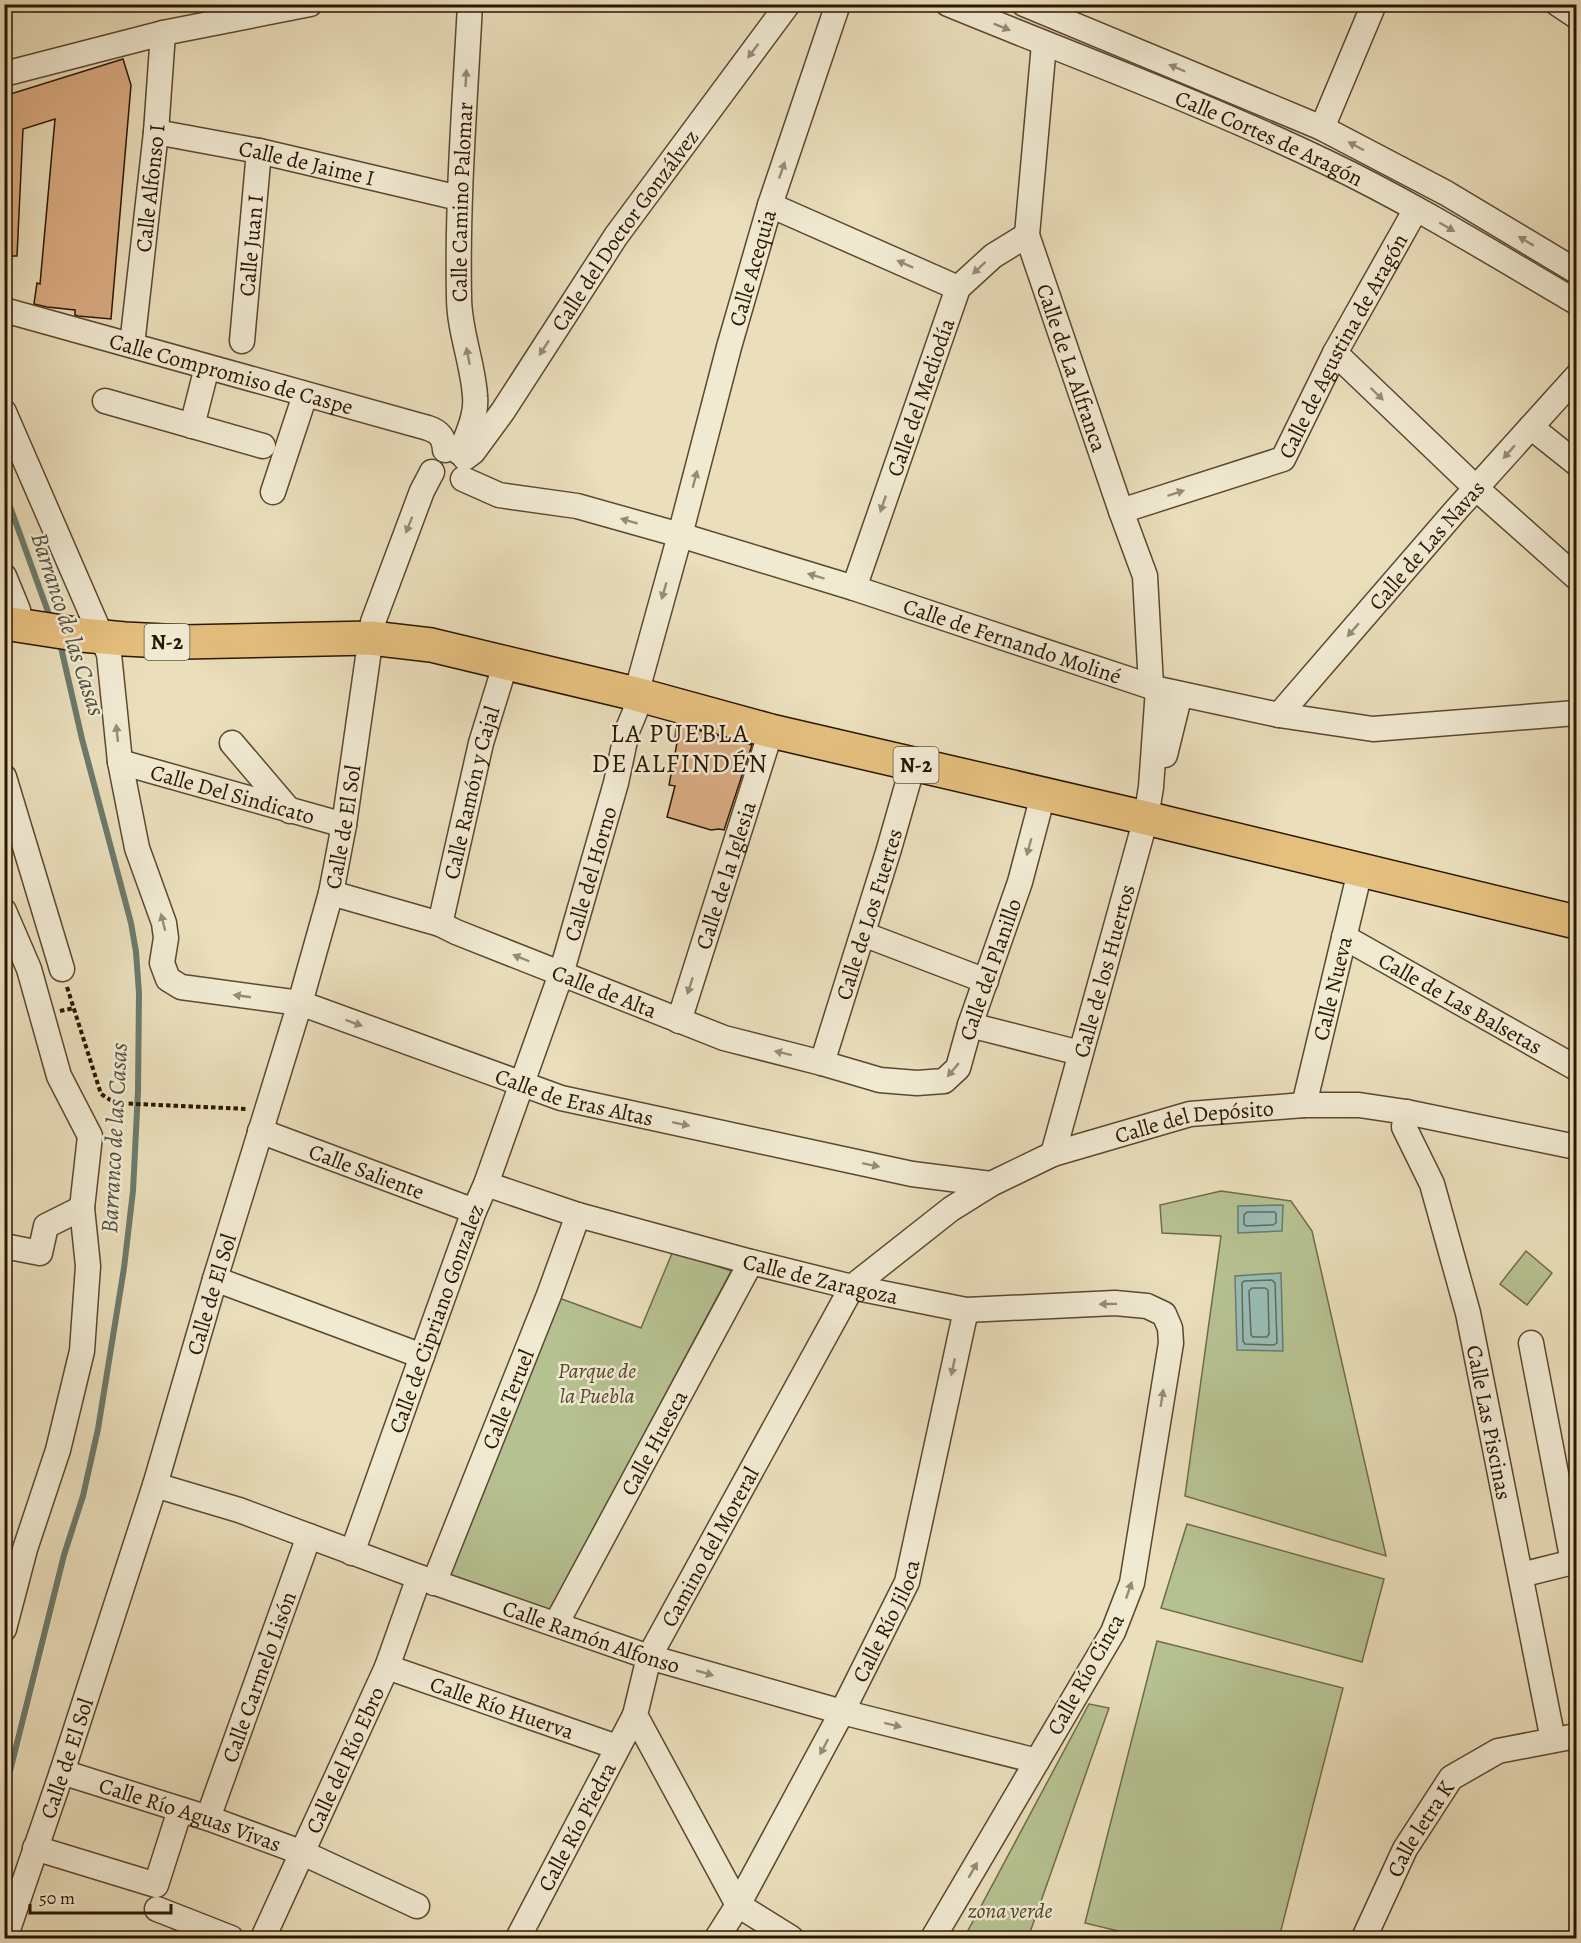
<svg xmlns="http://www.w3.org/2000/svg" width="1581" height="1943" font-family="Alegreya,serif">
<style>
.green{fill:#b6c191;stroke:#706c48;stroke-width:1.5}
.water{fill:#98bcb4;stroke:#6c7a6c;stroke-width:1.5}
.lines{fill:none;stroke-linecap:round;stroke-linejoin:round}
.shore{stroke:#62695a;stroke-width:1.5}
.stream{stroke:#6c7a6c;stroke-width:6}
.building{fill:#dbac83;stroke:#2b1600;stroke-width:1.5}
.minor-casing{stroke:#5b482f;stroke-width:27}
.highway-casing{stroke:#2b1600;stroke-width:36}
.path{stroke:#2b1600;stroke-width:4;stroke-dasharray:4.5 3;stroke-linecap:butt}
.minor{stroke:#f1ead3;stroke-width:24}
.highway{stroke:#e5bf7e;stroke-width:33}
.oneway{fill:#988b74}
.labels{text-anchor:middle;stroke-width:5;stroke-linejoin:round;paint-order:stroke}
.shield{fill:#f1ead3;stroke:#66563f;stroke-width:1.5}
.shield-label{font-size:21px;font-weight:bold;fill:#2b1600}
.street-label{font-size:22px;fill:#2b1600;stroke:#f1ead3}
.park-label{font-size:22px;font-style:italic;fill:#55492c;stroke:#f1ead3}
.water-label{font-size:24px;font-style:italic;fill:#51503f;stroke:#f1ead3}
.quarter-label{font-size:26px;letter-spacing:1.5px;fill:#2b1600;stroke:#f1ead3}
</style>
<rect width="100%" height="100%" fill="#eadebb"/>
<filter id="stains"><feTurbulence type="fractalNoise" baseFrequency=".00333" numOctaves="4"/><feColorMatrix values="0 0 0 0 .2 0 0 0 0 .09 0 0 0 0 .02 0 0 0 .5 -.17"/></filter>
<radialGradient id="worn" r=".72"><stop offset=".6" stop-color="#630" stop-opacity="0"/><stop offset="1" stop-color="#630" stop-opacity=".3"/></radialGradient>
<!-- green -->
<path class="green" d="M1221 1191 1291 1201 1312 1231 1386 1556 1185 1496 1221 1236 1162 1233 1160 1205Z
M673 1251 731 1271 550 1611 447 1575 559 1298 641 1328Z
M1526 1251 1552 1273 1527 1305 1500 1284Z
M1187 1524 1384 1579 1362 1662 1161 1608Z
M1157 1641 1343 1688 1279 1938H1147L1085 1923Z
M1089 1704 1109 1708 1028 1938H964Z"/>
<!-- water -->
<path class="water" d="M1283 1205 1282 1231 1238 1233V1206Z
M1281 1273 1283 1351 1237 1350 1235 1276Z"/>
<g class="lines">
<!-- shore -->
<path class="shore" d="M1247 1212H1275L1276 1214V1223L1273 1225 1246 1226 1244 1224V1215Z
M1272 1280 1275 1283 1277 1343 1274 1345 1245 1344 1243 1341 1242 1283 1244 1281Z
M1252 1288H1265L1268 1290 1269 1334 1267 1337H1253L1251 1335 1249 1291Z"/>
<!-- stream -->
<path class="stream" d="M4 490 51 620
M4 1795 64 1555 83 1496 98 1429 124 1268 133 1191 138 1091 139 993 136 952 131 923 82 739 60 643"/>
</g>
<!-- building -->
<path class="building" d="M123 59 131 85 111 319 78 316 75 315V310L47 307 34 304 37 283 40 284 55 119 23 129 17 256H4V96Z
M676 724 752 745 724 830 719 829 711 830 667 817 675 786 669 785 677 743H675Z"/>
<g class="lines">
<!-- minor casing -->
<g class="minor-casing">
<g id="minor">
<path id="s1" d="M948 4C1074 56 1203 103 1326 162 1412 203 1494 254 1576 302"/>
<path d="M1024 4 1322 128 1446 193 1576 271"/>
<path d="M1558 4 1576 16"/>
<path id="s2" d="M1044 44 1027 235 1121 511 1145 576 1151 686"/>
<path d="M4 74 163 33 310 4"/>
<path d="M1322 128 1374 4"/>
<path id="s3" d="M156 132 259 151 459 198"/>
<path d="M770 205 958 288"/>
<path id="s4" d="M4 310 428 428C440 432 444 438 445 450"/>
<path id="s5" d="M242 341 259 151"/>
<path id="s6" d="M132 345 156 132 163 33"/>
<path d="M1335 353 1477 489 1576 577"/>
<path d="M105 401 263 446"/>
<path id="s7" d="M4 412 109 654 120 762 137 848 164 923 166 938 162 963 168 979 181 987 300 1003 561 1098 912 1174 991 1184"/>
<path d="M192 426 207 367"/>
<path d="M1531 427 1576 463"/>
<path id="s8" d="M460 453C467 436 477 415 475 396 473 363 459 331 459 297 457 199 465 102 470 4"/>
<path id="s9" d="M465 458 473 452 503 411 616 236 788 4"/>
<path id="s10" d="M463 479 499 495 577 506 680 535 854 588 1158 689 1279 715 1373 729 1576 713"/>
<path d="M273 492 305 395"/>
<path id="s11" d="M1121 511 1283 459 1335 353 1416 209"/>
<path d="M4 576 18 610 21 626"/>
<path id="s12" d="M854 588 958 288 993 256 1027 235"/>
<path id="s13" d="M1279 715 1457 509 1576 377"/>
<path d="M232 743 290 811"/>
<path d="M1165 755 1180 694"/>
<path id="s14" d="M120 762 344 825"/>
<path d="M4 777 62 969"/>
<path id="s15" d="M331 893 440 924 456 932 724 1038 822 1063 880 1080 917 1083 944 1081 958 1068 970 1025 1020 882 1042 799 1050 796"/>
<path d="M4 911 29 969 59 1076 90 1136 82 1208 88 1266 82 1351 58 1450 25 1549 4 1629"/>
<path id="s16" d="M440 924 481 743 506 662"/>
<path d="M863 934 986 981"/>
<path id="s17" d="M1344 937 1576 1068"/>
<path id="s18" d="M679 1021 771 731"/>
<path d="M970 1025 1080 1053"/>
<path id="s19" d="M822 1063 889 849 913 765"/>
<path id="s20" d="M1304 1105 1360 871"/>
<path id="s21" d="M1406 1112 1404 1127 1432 1184 1468 1313 1553 1740"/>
<path id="s22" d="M260 1131 474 1211"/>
<path id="s23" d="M1053 1154 1146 818 1151 787 1158 689"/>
<path id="s24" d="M486 1184 578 1215 751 1262 852 1287 966 1310 1115 1303 1147 1306 1164 1314 1170 1328 1171 1343 1132 1583 1113 1632 933 1938"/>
<path d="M4 1246 40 1253 46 1226 82 1208"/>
<path d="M215 1279 422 1356"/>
<path id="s25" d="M155 1485 239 1510 419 1577 649 1657 842 1712 1037 1761"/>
<path id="s26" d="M352 1553 422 1356 474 1211 486 1184 561 974 616 783 627 731 635 712 636 694 680 535 729 347 770 205 838 4"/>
<path d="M1521 1575 1573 1562 1531 1343"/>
<path id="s27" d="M434 1583 549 1295 578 1215"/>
<path id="s28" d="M556 1624 751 1262"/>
<path id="s29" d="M387 1667 617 1747"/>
<path id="s30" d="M62 1772 208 1818 303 1853 417 1906"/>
<path id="s31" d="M208 1818 309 1536"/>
<path d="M35 1848 156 1885 180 1810"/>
<path d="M157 1909 231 1938"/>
<path id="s32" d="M5 1938 62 1772 155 1485 215 1279 300 1003 331 893 344 825 373 622 422 491 432 472"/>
<path id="s33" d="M263 1938 387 1667 419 1577"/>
<path id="s34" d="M518 1938 635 1715"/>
<path id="s35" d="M717 1938 738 1905 842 1712 907 1582 966 1310"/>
<path id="s36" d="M791 1938 738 1905 635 1715 649 1657 852 1287 951 1209 991 1184 1053 1154 1190 1114 1304 1105H1359L1406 1112 1576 1147"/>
<path id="s37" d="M1364 1938 1405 1849 1451 1778 1498 1751 1576 1736"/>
</g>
</g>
<!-- highway casing -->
<g class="highway-casing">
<path id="highway" d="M4 623 82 635 125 639 184 642 371 638 431 645 636 694 771 731 1146 818 1576 922"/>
</g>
<!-- path -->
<path class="path" d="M67 987 101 1094 115 1103 248 1109
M60 1011 74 1008"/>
<!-- minor -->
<use href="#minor" class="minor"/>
<!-- highway -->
<use href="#highway" class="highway"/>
</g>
<!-- one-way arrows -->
<defs><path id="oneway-solid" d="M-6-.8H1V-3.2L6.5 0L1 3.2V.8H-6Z" transform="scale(1.5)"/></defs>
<g class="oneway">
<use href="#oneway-solid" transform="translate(1002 27) rotate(22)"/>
<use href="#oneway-solid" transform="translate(753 51) rotate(127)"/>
<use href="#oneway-solid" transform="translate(1177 68) rotate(-157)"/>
<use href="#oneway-solid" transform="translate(466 78) rotate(-87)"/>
<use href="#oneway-solid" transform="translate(1356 146) rotate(-152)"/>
<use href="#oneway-solid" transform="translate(782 170) rotate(-71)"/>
<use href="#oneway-solid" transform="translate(1447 227) rotate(30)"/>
<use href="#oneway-solid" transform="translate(1526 241) rotate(-149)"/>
<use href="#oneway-solid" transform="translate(905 264) rotate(-156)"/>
<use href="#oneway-solid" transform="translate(979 268) rotate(137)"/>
<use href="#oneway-solid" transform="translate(544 348) rotate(123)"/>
<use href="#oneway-solid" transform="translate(468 356) rotate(-101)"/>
<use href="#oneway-solid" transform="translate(1377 394) rotate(44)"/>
<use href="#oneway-solid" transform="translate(1509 452) rotate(131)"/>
<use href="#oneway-solid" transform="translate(695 479) rotate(-75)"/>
<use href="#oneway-solid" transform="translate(1176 493) rotate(-18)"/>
<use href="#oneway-solid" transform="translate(883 504) rotate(109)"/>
<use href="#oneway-solid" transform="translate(629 521) rotate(-164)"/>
<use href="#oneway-solid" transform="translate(409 525) rotate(111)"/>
<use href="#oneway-solid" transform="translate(816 576) rotate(-163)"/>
<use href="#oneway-solid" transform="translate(664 591) rotate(106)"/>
<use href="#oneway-solid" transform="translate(1353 630) rotate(131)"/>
<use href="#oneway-solid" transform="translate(117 733) rotate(-96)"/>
<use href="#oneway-solid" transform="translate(1029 847) rotate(105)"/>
<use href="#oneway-solid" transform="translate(163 922) rotate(-104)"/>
<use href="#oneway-solid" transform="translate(521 958) rotate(-158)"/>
<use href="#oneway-solid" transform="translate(690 986) rotate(108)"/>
<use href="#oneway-solid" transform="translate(242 996) rotate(-172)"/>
<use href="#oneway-solid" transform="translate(354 1023) rotate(20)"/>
<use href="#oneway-solid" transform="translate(783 1053) rotate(-166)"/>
<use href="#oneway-solid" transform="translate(953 1070) rotate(130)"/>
<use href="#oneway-solid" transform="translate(681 1124) rotate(12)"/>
<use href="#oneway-solid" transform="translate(871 1165) rotate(12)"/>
<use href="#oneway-solid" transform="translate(1108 1304) rotate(179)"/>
<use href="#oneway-solid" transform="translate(953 1367) rotate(102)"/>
<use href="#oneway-solid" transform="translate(1162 1398) rotate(-81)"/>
<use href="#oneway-solid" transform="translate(1129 1590) rotate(-71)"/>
<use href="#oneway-solid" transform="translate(705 1673) rotate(16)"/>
<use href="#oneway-solid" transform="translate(893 1725) rotate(14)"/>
<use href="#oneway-solid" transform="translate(824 1747) rotate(118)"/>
<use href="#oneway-solid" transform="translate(973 1870) rotate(-60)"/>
</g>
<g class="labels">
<!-- shield labels -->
<g class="shield">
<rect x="144.5" y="624" width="45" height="36" rx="4.5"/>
<rect x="893.5" y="747" width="45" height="36" rx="4.5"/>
</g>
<g class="shield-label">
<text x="167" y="649">N-2</text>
<text x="916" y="772">N-2</text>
</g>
<!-- street labels -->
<g class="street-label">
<text dy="8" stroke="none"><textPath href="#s1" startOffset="348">Calle Cortes de Aragón</textPath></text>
<text dy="8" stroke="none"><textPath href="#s3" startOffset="154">Calle de Jaime I</textPath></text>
<text dy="8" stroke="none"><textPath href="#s6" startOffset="158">Calle Alfonso I</textPath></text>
<text dy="8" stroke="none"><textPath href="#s8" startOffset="255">Calle Camino Palomar</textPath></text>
<text dy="8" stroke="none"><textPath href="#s9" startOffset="279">Calle del Doctor Gonzálvez</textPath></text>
<text dy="8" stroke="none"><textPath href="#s5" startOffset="96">Calle Juan I</textPath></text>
<text dy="8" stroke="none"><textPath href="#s26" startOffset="1348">Calle Acequia</textPath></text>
<text dy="8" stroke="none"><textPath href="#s11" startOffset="298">Calle de Agustina de Aragón</textPath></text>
<text dy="8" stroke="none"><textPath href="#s2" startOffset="332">Calle de La Alfranca</textPath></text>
<text dy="8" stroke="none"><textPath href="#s4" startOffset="236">Calle Compromiso de Caspe</textPath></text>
<text dy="8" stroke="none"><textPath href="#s12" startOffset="202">Calle del Mediodía</textPath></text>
<text dy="8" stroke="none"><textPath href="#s13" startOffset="225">Calle de Las Navas</textPath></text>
<text dy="8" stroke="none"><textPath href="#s10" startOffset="574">Calle de Fernando Moliné</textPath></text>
<text dy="8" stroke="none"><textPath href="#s16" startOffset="135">Calle Ramón y Cajal</textPath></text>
<text dy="8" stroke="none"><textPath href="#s14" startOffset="117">Calle Del Sindicato</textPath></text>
<text dy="8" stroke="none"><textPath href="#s32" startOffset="1162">Calle de El Sol</textPath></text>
<text dy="8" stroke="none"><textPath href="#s26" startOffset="720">Calle del Horno</textPath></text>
<text dy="8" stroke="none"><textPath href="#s18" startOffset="153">Calle de la Iglesia</textPath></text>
<text dy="8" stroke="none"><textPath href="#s19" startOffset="156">Calle de Los Fuertes</textPath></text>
<text dy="8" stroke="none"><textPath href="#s15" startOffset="768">Calle del Planillo</textPath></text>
<text dy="8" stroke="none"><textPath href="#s23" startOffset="190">Calle de los Huertos</textPath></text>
<text dy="8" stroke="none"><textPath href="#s20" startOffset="120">Calle Nueva</textPath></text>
<text dy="8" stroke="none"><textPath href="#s15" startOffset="291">Calle de Alta</textPath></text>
<text dy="8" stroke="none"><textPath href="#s17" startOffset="134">Calle de Las Balsetas</textPath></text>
<text dy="8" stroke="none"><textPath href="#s7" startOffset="1023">Calle de Eras Altas</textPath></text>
<text dy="8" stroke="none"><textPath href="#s36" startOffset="1148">Calle del Depósito</textPath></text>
<text dy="8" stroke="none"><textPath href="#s22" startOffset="114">Calle Saliente</textPath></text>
<text dy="8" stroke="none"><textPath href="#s24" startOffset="348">Calle de Zaragoza</textPath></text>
<text dy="8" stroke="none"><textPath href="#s32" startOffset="676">Calle de El Sol</textPath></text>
<text dy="8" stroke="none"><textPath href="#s26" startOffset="249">Calle de Cipriano Gonzalez</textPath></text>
<text dy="8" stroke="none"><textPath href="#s27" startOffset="198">Calle Teruel</textPath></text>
<text dy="8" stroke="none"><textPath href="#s21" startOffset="324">Calle Las Piscinas</textPath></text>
<text dy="8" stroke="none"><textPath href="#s28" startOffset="206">Calle Huesca</textPath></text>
<text dy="8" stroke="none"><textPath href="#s36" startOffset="464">Camino del Moreral</textPath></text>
<text dy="8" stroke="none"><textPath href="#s35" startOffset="360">Calle Río Jiloca</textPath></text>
<text dy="8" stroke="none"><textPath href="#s25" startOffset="462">Calle Ramón Alfonso</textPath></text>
<text transform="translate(1085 1674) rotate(-61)" y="8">Calle Río Cinca</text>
<text dy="8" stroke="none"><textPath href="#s31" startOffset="150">Calle Carmelo Lisón</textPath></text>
<text dy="8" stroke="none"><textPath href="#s29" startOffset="122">Calle Río Huerva</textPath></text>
<text dy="8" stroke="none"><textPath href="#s32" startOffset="190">Calle de El Sol</textPath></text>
<text dy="8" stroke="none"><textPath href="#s33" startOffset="196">Calle del Río Ebro</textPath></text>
<text dy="8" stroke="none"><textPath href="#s30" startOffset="135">Calle Río Aguas Vivas</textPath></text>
<text dy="8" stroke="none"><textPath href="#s34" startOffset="126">Calle Río Piedra</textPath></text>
<text dy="8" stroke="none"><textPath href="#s37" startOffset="123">Calle letra K</textPath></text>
</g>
<!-- park labels -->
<g class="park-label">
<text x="597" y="1378">Parque de<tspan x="597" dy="25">la Puebla</tspan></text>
<text x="1010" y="1918">zona verde</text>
</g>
<!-- water labels -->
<g class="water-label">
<text transform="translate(68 624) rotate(72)" y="8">Barranco de las Casas</text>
<text transform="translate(114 1138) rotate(-87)" y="8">Barranco de las Casas</text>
</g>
<!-- quarter labels -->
<g class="quarter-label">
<text x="680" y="742">LA PUEBLA<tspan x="680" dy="30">DE ALFINDÉN</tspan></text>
</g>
</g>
<!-- margin -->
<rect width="1581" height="1943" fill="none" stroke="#eadebb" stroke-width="24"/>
<rect x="6" y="6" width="1569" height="1931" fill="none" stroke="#2b1600" stroke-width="3"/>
<rect x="12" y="12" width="1557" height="1919" fill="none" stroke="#2b1600" stroke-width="1.5"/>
<!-- scale -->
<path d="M30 1904v9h141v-9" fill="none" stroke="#2b1600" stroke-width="3"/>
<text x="39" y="1904" font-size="18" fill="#2b1600" stroke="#f1ead3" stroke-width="4.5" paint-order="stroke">50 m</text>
<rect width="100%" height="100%" filter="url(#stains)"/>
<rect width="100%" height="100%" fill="url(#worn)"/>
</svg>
